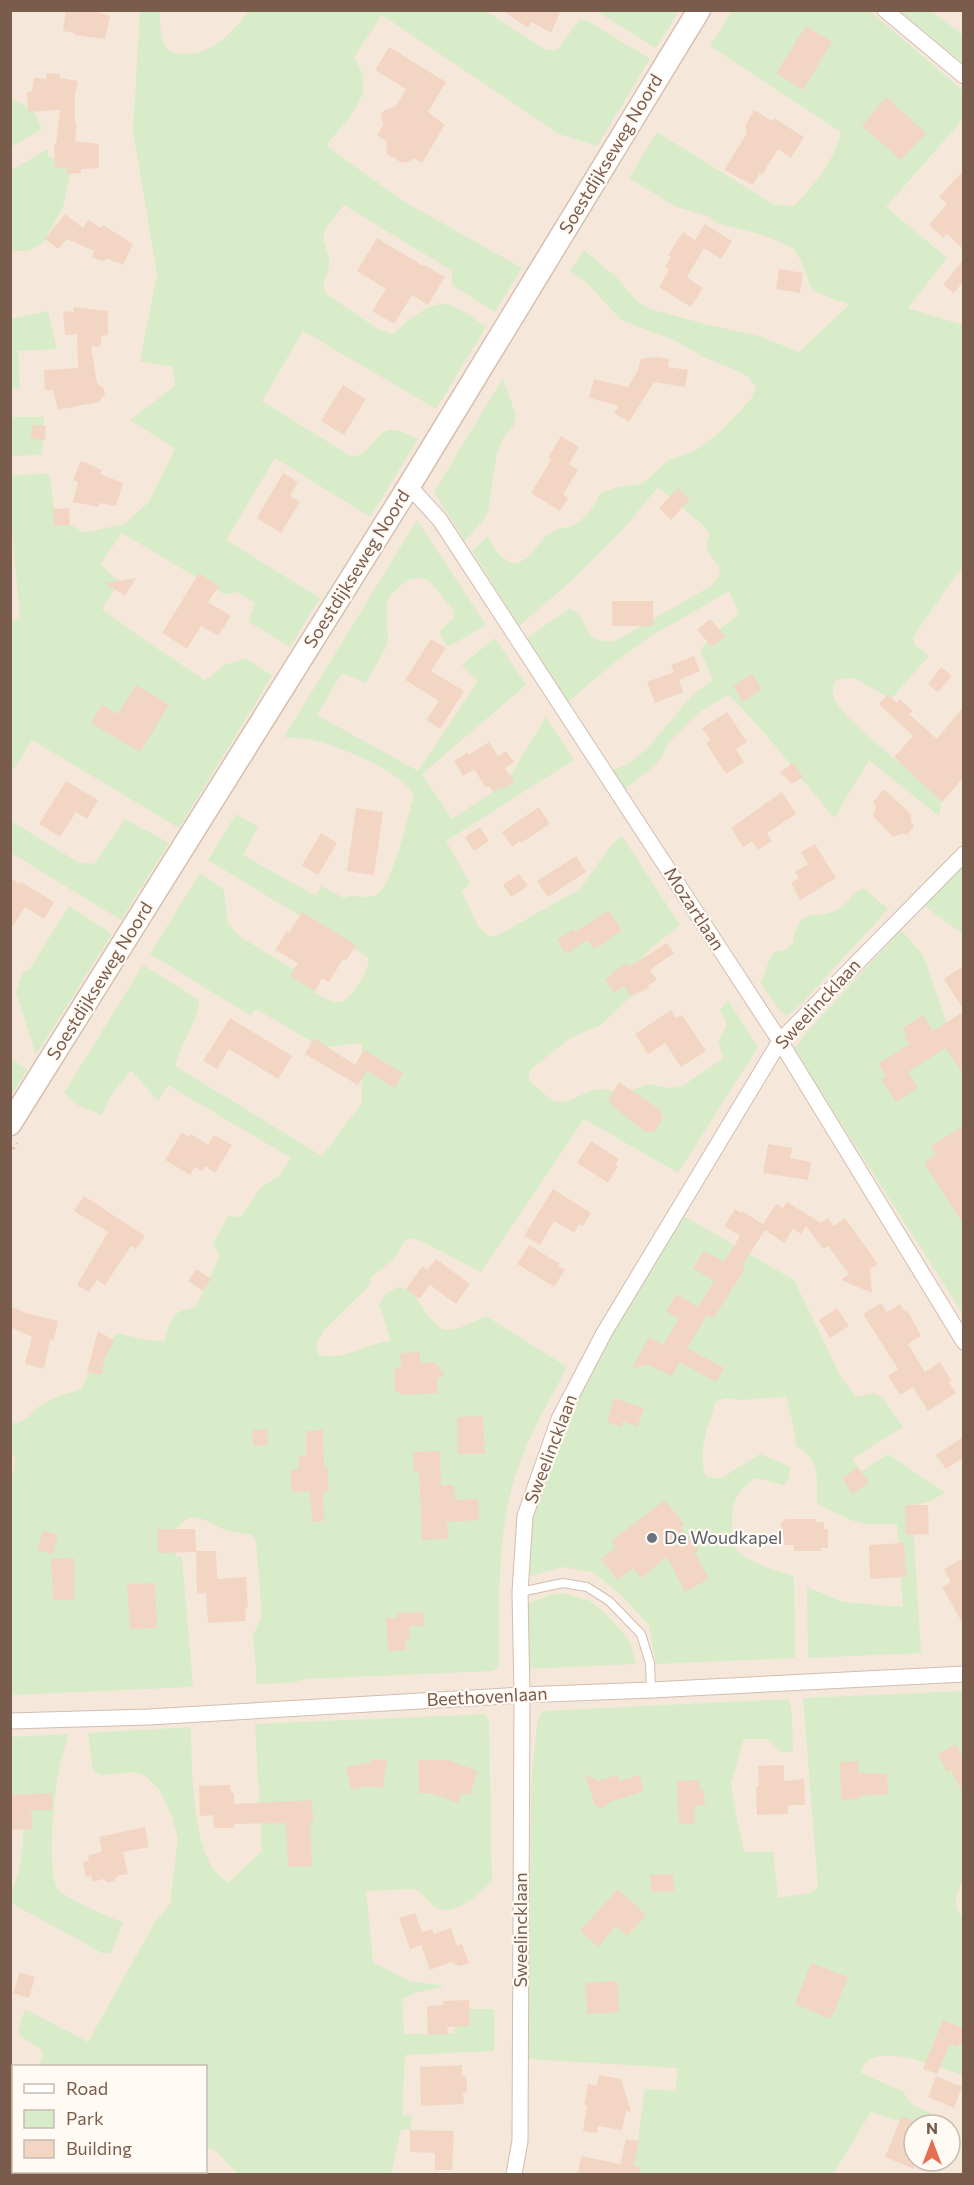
<svg xmlns="http://www.w3.org/2000/svg" width="974" height="2185" font-family="Commissioner,sans-serif">
<style>
.residential{fill:#f5e8da;fill-rule:evenodd}
.green{fill:#d8ecc9}
.building{fill:#f3d5c3}
.lines{fill:none;stroke-linecap:round;stroke-linejoin:round}
.lane-casing{stroke:#d1beb0;stroke-width:10}
.street-casing{stroke:#d1beb0;stroke-width:17}
.secondary-casing{stroke:#d6c0b0;stroke-width:25}
.path{stroke:#d9b8a5;stroke-width:3;stroke-dasharray:1.5 4.5;stroke-linecap:butt}
.lane{stroke:#fff;stroke-width:8}
.street{stroke:#fff;stroke-width:15}
.secondary{stroke:#fff;stroke-width:22}
.worship-dot{fill:#6b7280;stroke:#fffaf3;stroke-width:2}
.labels{text-anchor:middle;stroke-width:4.5;stroke-linejoin:round;paint-order:stroke}
.street-label{font-size:18px;fill:#7a5c4d;stroke:#fffaf3}
.worship-label{font-size:18px;fill:#5b616d;stroke:#fffaf3;text-anchor:start}
</style>
<rect width="100%" height="100%" fill="#fdf6ec"/>
<!-- residential -->
<path class="residential" d="M11 11H963V2174H11ZM14 2066H206V2172H14ZM914 2125H950V2161H914Z"/>
<!-- green -->
<path class="green" d="M484 10 546 50H557L579 20 588 21 650 59 597 146 559 134 382 15 354 57C358 64 362 71 363 79 368 102 340 128 327 144L329 148 403 201 522 268 495 312 452 285V271L344 205 325 229 323 239 330 262 323 286 325 293 379 330 393 334C407 322 429 300 450 305 463 309 475 320 486 327L436 409 303 331 262 401 352 457C373 455 375 427 395 430 402 431 411 436 418 439L370 517 275 458 226 540 320 598 290 647 249 622 255 603 236 591 232 594H224L122 533 100 564 119 581 102 609 153 646 205 680 225 665 246 658 272 676 179 828 32 740 11 773 10 622 20 618 12 531 11 529V475L49 474 55 515 84 533 124 524 148 503 175 449 130 420 175 386 173 367 140 361 157 275 133 131 140 11H160C160 21 160 33 164 43 166 49 171 52 177 53 211 58 230 34 249 11Z
M596 11H679L656 48Z
M732 11H870L963 91V119L886 207 947 258 908 308 963 325V568L956 575 913 637 915 645 929 656 891 699 855 678 836 680C833 686 832 692 834 698 848 726 908 768 933 789 942 799 942 803 939 816L869 760 834 818 762 730 734 700 727 695 698 713 668 743 663 755 654 766 624 789 612 770C647 761 669 718 694 694 700 689 707 684 713 680L700 650 716 632 739 614 729 591 648 638 610 666 568 702 527 638 570 608C592 621 580 644 615 641L711 586 719 576 720 568C711 555 702 549 710 534L704 526 658 487 624 528 571 581 519 626 472 551 488 536C495 551 500 558 515 564 537 556 535 543 550 533 557 528 565 529 573 525 586 519 595 506 600 493L617 487 642 484 669 460 695 451 721 431 751 399 756 387 747 376 731 368 705 358 676 341 621 320 587 283 570 271 584 250 616 277 638 302 650 309 709 325 759 336 799 352 850 304 836 300 812 290 800 259 793 248 762 235 717 223 709 216 676 207 629 178 657 132 773 204 793 206C814 186 835 160 841 132L710 46Z
M899 11H931L963 35V63Z
M10 97 33 110 42 129 11 147Z
M48 149V157L74 159 63 207 43 243 28 251H11L10 171Z
M48 311 57 349 18 351 20 389 11 388V319Z
M503 378 516 416 513 427 503 438 497 453 488 511 482 522 465 541 434 492Z
M10 417H44L42 455 11 456Z
M417 520 486 625 450 646 446 645 439 632 453 618 455 612 428 580 419 578 407 580 390 595 386 603 388 644 366 683 342 673 317 715 418 771 478 681 462 665 495 638 526 685 422 774 452 819 500 787 510 776 546 717 574 760 446 841 470 883 462 892 478 926 490 937 502 933 578 890C595 873 603 850 622 836L680 925 646 952 632 995 601 1025 570 1038 529 1071V1080L552 1101 565 1102 594 1090 606 1089 624 1093 649 1084 669 1088 681 1087 723 1058 718 1041 727 1025 720 1010 728 1000 758 1047 678 1173 584 1119 481 1272 421 1241 409 1238 404 1242 393 1260 371 1277 369 1286 324 1330 316 1345 319 1355C342 1362 367 1343 391 1341L379 1304 386 1294 397 1287C417 1290 419 1306 432 1320 435 1323 439 1326 443 1330L457 1329 486 1316 567 1367C552 1396 534 1426 522 1457 496 1522 499 1596 499 1666L493 1671 305 1679 291 1683 257 1684 253 1635 262 1616 256 1541 252 1535C243 1533 232 1532 223 1529 212 1525 199 1513 186 1520 182 1523 180 1526 174 1529L176 1557H182L193 1687 11 1695 10 1480C14 1470 19 1461 11 1452V1423C27 1424 32 1409 46 1402 57 1396 70 1393 82 1389 90 1368 103 1350 117 1333L146 1340 164 1341C171 1319 171 1311 196 1307L220 1256 213 1243 228 1216 240 1217 243 1214 260 1188 280 1176 291 1158 168 1085 158 1101 131 1070 111 1095 102 1115 79 1106 64 1093 143 965 199 1000C198 1023 180 1044 175 1066L322 1156 362 1103V1043L326 1047 314 1043 256 1009 251 1016 150 954 200 873 224 890 228 923 239 936 304 976 305 983C313 991 325 1001 338 1002 351 1003 369 970 369 958L208 860 236 814 258 827 243 855 316 896 321 886 344 898C354 893 365 900 376 895 393 886 408 815 414 795 401 771 339 746 312 740 303 738 293 738 284 737Z
M125 819 169 843 121 920 11 853V821L79 863 94 864Z
M963 864V934L924 906Z
M861 889 866 890 888 909 802 1003 787 1016 780 1011 760 983C766 973 767 962 774 952L784 950 793 943C801 900 817 924 840 908 848 903 852 894 861 889Z
M69 906 112 934 36 1055 16 993 23 971 29 970Z
M901 930 923 955 950 1032 963 1056V1314L795 1051V1048L806 1033Z
M11 1058 27 1070 11 1096Z
M684 1216 794 1280 841 1377 856 1397 873 1393 882 1397 903 1427 853 1458 860 1472 888 1454 945 1493 928 1502 912 1506 921 1653 808 1658 807 1587 843 1602 903 1607 897 1524H864L851 1520 817 1504C816 1477 822 1460 796 1446L794 1429 786 1397 740 1400 724 1398 715 1403C709 1427 696 1452 706 1476L720 1479 760 1454 791 1467 788 1480 784 1485 756 1478C734 1491 732 1505 732 1529 732 1536 733 1546 738 1551 749 1563 778 1571 794 1576L795 1658 656 1664 649 1625 619 1593 592 1572 562 1567 527 1577 530 1525 540 1493 585 1381Z
M563 1593 590 1601 606 1614 630 1641 636 1664 527 1669V1604L549 1595Z
M963 1691 964 1878C956 1892 952 1905 963 1918V2075C942 2068 866 2036 861 2073L902 2091 914 2106 939 2117 937 2125 914 2126 871 2112 833 2174H633L645 2089 676 2091 677 2068 527 2059 530 1949 531 1785 537 1723 542 1711 789 1699 792 1714 793 1752H781L767 1739H744L731 1783 734 1805 744 1852H773L778 1898 810 1893 818 1887 803 1698Z
M486 1714 489 1721 492 1881C480 1893 453 1919 435 1907 427 1901 424 1893 413 1889L366 1891 373 1962 409 1981 445 1986 419 1992 402 1998 404 2034 455 2033V2009H494V2051L405 2055 402 2115 412 2116 411 2129 401 2130 391 2174H238L216 2151 206 2147V2066H39L43 2054 42 2050 21 2036 18 2031 25 2009 88 2042 155 1922 170 1904 178 1839 171 1813 159 1789 144 1775 132 1772 101 1775 93 1770 88 1733 191 1727C192 1762 190 1868 229 1882L262 1851 255 1724Z
M68 1734C65 1747 61 1761 58 1774 54 1795 46 1873 58 1889 67 1900 109 1916 123 1923L111 1953 104 1954 11 1903 10 1896 18 1874 23 1846 22 1794H11V1737Z
M11 2162H13L14 2172H86L91 2174H11Z
M122 2172H181L183 2174H120Z"/>
<!-- building -->
<path class="building" d="M66 10H93L110 16 105 39 75 35V33L63 31Z
M502 10H561L551 33 532 22 528 28Z
M806 26 832 42 803 90 776 73Z
M389 47 446 82 428 112 445 125 422 163 413 158 410 161 402 163 387 154 386 141 377 135 383 125 381 115 384 110 395 107 406 89 375 70Z
M47 73 60 74V78L78 81 75 93V124H77L75 141 99 144V168L81 169V173L67 174V167L55 168 54 143 56 144 60 110 28 112 27 92 32 91 34 78 46 79Z
M886 97 926 133 901 160 862 126Z
M754 110 772 121 774 118 804 137 791 158 778 149 762 175 760 173 753 185 724 170 747 133 745 126Z
M963 171V249L947 234 943 238 929 225 947 204 939 197Z
M65 214 83 228 88 220 101 228 103 225 133 244 123 265 106 258 104 262 92 257 94 251 67 239 58 249 45 239Z
M705 224 732 241 721 259 704 248 687 277 703 288 691 307 659 287 669 270 665 267 671 257 668 255 683 232 695 240Z
M377 238 423 266 424 265 445 277 428 305 412 295 394 324 372 311 386 289 357 271Z
M963 260V282L954 293 943 285Z
M779 269 803 273 800 293 776 289Z
M74 307 108 311V335L101 336V346L91 347 97 383 104 389 105 394 99 402 58 410 53 390H45L44 370 78 368 77 334 65 335 63 311 73 312Z
M657 357 669 359 668 367 688 370 685 387 654 382 629 422 614 413 619 406 589 398 594 379 628 387 638 370 641 359Z
M343 385 366 399 344 435 321 421Z
M32 425 46 426 45 440 31 439Z
M561 436 579 447 569 464 578 470 563 494 568 498 560 511 531 493 551 460 548 458Z
M81 461 102 470 100 474 123 483 116 506 99 503V507L73 502 78 482 73 480Z
M283 473 298 482 290 496 300 502 281 533 257 518Z
M678 488 690 499 671 520 659 508Z
M69 508 70 525 54 526 53 509Z
M199 573 219 586 208 602 231 616 218 636 201 626 187 649 162 633Z
M136 578 125 596 104 583Z
M612 601H653V626H612Z
M710 619 725 636 712 647 697 630Z
M431 639 446 648 431 671 464 691 440 729 426 720 439 701 405 680Z
M694 656 700 671 679 680 683 692 655 703 647 682 674 672 671 665Z
M941 667 952 676 938 692 928 684Z
M752 674 762 689 743 702 733 686Z
M136 685 169 705 140 752 91 723 102 705 118 714Z
M887 695 897 703 900 699 913 711 909 714 937 739 963 707V778L942 802 894 757 913 736 879 704Z
M727 712 747 742 736 749 744 762 726 774 706 743 711 741 702 728Z
M489 742 498 756 506 751 514 762 505 768 515 782 503 789 501 787 493 792 489 786 486 788 474 769 463 776 454 761 468 752 469 755Z
M794 763 803 777 792 784 780 772Z
M66 781 98 800 87 819 76 812 60 837 39 824Z
M884 789 911 814V821L914 827 907 835 903 833 893 837 873 816 876 807 873 802Z
M782 792 796 814 767 833 772 841 758 850 752 841 743 847 731 828Z
M539 807 550 824 521 843 520 841 512 847 502 832Z
M356 808 383 812 374 875 347 871Z
M480 827 489 841 474 851 465 837Z
M321 833 337 843 318 875 302 865Z
M815 844 836 878 800 900 791 883 799 878 795 872 808 864 801 852Z
M576 856 586 872 548 897 537 881Z
M519 874 528 886 511 897 503 885Z
M10 878 20 884 21 882 54 902 44 919 25 907 10 931Z
M609 910 622 931 594 949 588 940 566 954 557 940 573 929 575 932Z
M302 912 356 945 346 961 343 959 329 982 322 978 315 991 290 976 298 963 275 950 287 931 289 933Z
M667 943 674 953 650 970 657 980 648 985 649 988 631 996 624 986 614 993 605 979 612 975 611 973 626 963 629 967Z
M963 966V1009L944 979Z
M671 1010 676 1018 682 1015 706 1051 681 1067 665 1043 648 1054 635 1034Z
M963 1012V1074L949 1052 948 1053 945 1048 908 1072 918 1088 896 1102 881 1079 886 1076 878 1064 910 1044 904 1035 906 1033 903 1028 923 1015 933 1031Z
M230 1018 292 1056 278 1079 229 1049 217 1069 203 1061Z
M314 1038 355 1065 364 1050 403 1073 395 1088 367 1071 358 1085 305 1054Z
M619 1082 659 1109 663 1119 654 1132H645L610 1104 611 1102 608 1099Z
M963 1126V1224L924 1163 936 1154 931 1146Z
M182 1132 189 1137 191 1134 208 1145 214 1135 232 1145 215 1173 205 1166 202 1171 195 1167 190 1175 165 1160Z
M591 1141 619 1159 615 1164 618 1166 608 1183 577 1163Z
M768 1144 792 1148 790 1158 811 1162 808 1180 763 1173Z
M553 1189 591 1213 583 1226 579 1224 574 1233 554 1221 540 1245 524 1236Z
M84 1196 145 1236 136 1249 131 1246 105 1285 97 1280 89 1292 77 1285 108 1232 74 1211Z
M787 1202 821 1223 828 1218 834 1226 845 1218 878 1264 870 1269 872 1293 841 1280 849 1274 828 1246 823 1249 806 1226 801 1234 793 1229 784 1243 765 1230 742 1266 746 1268 713 1319 707 1315 687 1348 724 1368 716 1382 679 1362 672 1376 648 1365 632 1368 649 1337 663 1345 679 1319 666 1311 676 1294 698 1307 714 1281 693 1268 704 1251 724 1262 740 1236 724 1226 735 1209 741 1213 742 1211 763 1224 776 1204 783 1208Z
M529 1245 560 1264 558 1266 565 1270 554 1287 517 1264Z
M436 1259 470 1284 456 1304 430 1285 419 1299 406 1289 422 1266 427 1270Z
M196 1269 211 1279 203 1291 188 1281Z
M881 1303 887 1312 900 1304 905 1312 907 1310 921 1336 908 1344 925 1372 940 1362 951 1380 949 1382 956 1393 928 1411 913 1387 900 1395 888 1376 898 1369 863 1314Z
M10 1306 26 1313 58 1321 54 1340 50 1339 44 1369 25 1364 32 1337 10 1327Z
M837 1308 849 1326 830 1338 819 1320Z
M98 1331 115 1341 105 1357 101 1375 87 1372Z
M420 1352V1363L434 1362 445 1374 437 1379 438 1393 400 1395V1392H395L394 1369 401 1368 400 1353Z
M614 1398 644 1408 637 1427 623 1421 621 1427 607 1422Z
M483 1416 485 1454H458L457 1417Z
M267 1429 268 1445 253 1446 252 1430Z
M323 1430 324 1466H327L329 1492H323L324 1521 312 1522 310 1491 292 1492 290 1470 299 1469 298 1457 306 1456V1431Z
M963 1437V1458L946 1469 936 1455Z
M440 1451 441 1485H454L455 1500 478 1499 479 1520 447 1522 448 1539 422 1540 419 1471H414L413 1452Z
M858 1467 869 1483 852 1494 842 1478Z
M665 1500 684 1524 680 1527 699 1550 695 1553 709 1579 685 1592 667 1557 641 1578 633 1568 618 1580 601 1559 616 1547 611 1541Z
M905 1505H928L929 1534 906 1535Z
M785 1519H816V1522H824V1529H828V1548H821V1551H794V1545H784V1538H781V1523Z
M158 1529H195L196 1551H216L217 1579 246 1577 248 1608H245L246 1621 208 1623 206 1593 197 1594 196 1552 158 1553Z
M43 1530 58 1535 53 1554 37 1550Z
M904 1543 906 1577 870 1579 869 1545Z
M74 1558V1600H53L51 1559Z
M963 1558V1624L942 1587 951 1582 944 1569Z
M155 1583 157 1628 130 1629 127 1584Z
M423 1612 424 1626H409L410 1639H406V1650L388 1651 386 1618H397V1613Z
M956 1744 963 1758V1794L951 1770 947 1772 938 1754Z
M372 1759 387 1760 383 1788 367 1786 351 1790 346 1767 371 1762Z
M418 1760H448L478 1771 470 1795 462 1793 458 1803 430 1793H419Z
M858 1761 859 1773 887 1774 888 1794 859 1796V1799L841 1800 840 1762Z
M784 1765V1781L804 1779 805 1805H788V1814L757 1815 756 1787 759 1786 758 1766Z
M585 1774 598 1781 617 1775 619 1781 639 1775 644 1791 610 1802 601 1809 595 1805Z
M699 1780 700 1790H704L705 1805 694 1806 695 1824H679L677 1781Z
M230 1785 231 1793H234V1804L312 1800 313 1822H310L312 1866 288 1867 286 1823 234 1824V1828H214L213 1815 200 1816 199 1786Z
M52 1793V1810H31L32 1829 10 1830V1795Z
M145 1827 149 1847 123 1852 128 1874 118 1876 114 1881 108 1883 103 1879 93 1882 91 1876 86 1877 83 1862 89 1860 88 1856 102 1851 99 1837Z
M673 1874 674 1891 651 1892 650 1875Z
M618 1889 646 1915 627 1936 616 1926 598 1947 580 1931Z
M415 1913 422 1932 432 1929 434 1934 451 1928 457 1946 462 1944 469 1963 460 1966 451 1962 430 1970 421 1945 410 1949 399 1918Z
M811 1963 848 1977 831 2019 795 2004Z
M20 1972 35 1977 29 1998 13 1993Z
M617 1981 619 2012 587 2014 585 1983Z
M469 2000 470 2026 447 2027 448 2034 428 2035 427 2006 444 2005 443 2001Z
M943 2020 963 2028V2045L959 2043 958 2047 950 2044 937 2074 923 2069Z
M462 2065V2076H466L467 2084V2092L463 2093 464 2104 421 2106 420 2067Z
M599 2075 621 2079 631 2112 626 2111 622 2130 598 2126 597 2133 583 2131 587 2105H584L588 2084 597 2086Z
M936 2076 962 2087 954 2108 928 2097Z
M902 2116 914 2121V2169L885 2157Z
M410 2130 454 2131 452 2170H435V2153L410 2152Z
M626 2139 639 2141 634 2166 640 2167 639 2175H578L581 2156 620 2164Z"/>
<g class="lines">
<!-- lane casing -->
<g class="lane-casing">
<path id="lane" d="M520 1592 563 1583 587 1587 609 1601 641 1634 650 1663 651 1690
M109 2174 111 2172"/>
</g>
<!-- street casing -->
<g class="street-casing">
<path id="street" d="M885 10 964 76
M409 486 440 520 780 1041 964 1342
M10 1721 149 1717 522 1695 651 1690 964 1674
M514 2174 520 2141 522 1695 520 1592 525 1516 559 1419 604 1333 780 1041 964 854"/>
</g>
<!-- secondary casing -->
<g class="secondary-casing">
<path id="secondary" d="M10 1124 409 486 699 10"/>
</g>
<!-- path -->
<path class="path" d="M10 1154 17 1143"/>
<!-- lane -->
<use href="#lane" class="lane"/>
<!-- street -->
<use href="#street" class="street"/>
<!-- secondary -->
<use href="#secondary" class="secondary"/>
</g>
<!-- markers -->
<circle class="worship-dot" cx="652" cy="1538" r="6"/>
<g class="labels">
<!-- street labels -->
<g class="street-label">
<text transform="translate(611 154) rotate(-59)" y="6">Soestdijkseweg Noord</text>
<text transform="translate(357 569) rotate(-58)" y="6">Soestdijkseweg Noord</text>
<text transform="translate(694 909) rotate(57)" y="6">Mozartlaan</text>
<text transform="translate(100 981) rotate(-58)" y="6">Soestdijkseweg Noord</text>
<text transform="translate(818 1004) rotate(-47)" y="6">Sweelincklaan</text>
<text transform="translate(551 1449) rotate(-69)" y="6">Sweelincklaan</text>
<text transform="translate(487 1697) rotate(-3)" y="6">Beethovenlaan</text>
<text transform="translate(521 1930) rotate(-90)" y="6">Sweelincklaan</text>
</g>
<!-- worship labels -->
<g class="worship-label">
<text x="664" y="1544">De Woudkapel</text>
</g>
</g>
<!-- border -->
<rect width="974" height="2185" fill="none" stroke="#7a5c4d" stroke-width="24"/>
<!-- legend -->
<rect x="12" y="2065" width="195" height="108" fill="#fffaf3" stroke="#cabbb1" stroke-width="1.5"/>
<rect x="24" y="2084" width="30" height="9" fill="#ffffff" stroke="#cabbb1" stroke-width="1.5"/>
<text x="66" y="2095" font-size="18" fill="#7a5c4d">Road</text>
<rect x="24" y="2110" width="30" height="18" fill="#d8ecc9" stroke="#cabbb1" stroke-width="1.5"/>
<text x="66" y="2125" font-size="18" fill="#7a5c4d">Park</text>
<rect x="24" y="2140" width="30" height="18" fill="#f3d5c3" stroke="#cabbb1" stroke-width="1.5"/>
<text x="66" y="2155" font-size="18" fill="#7a5c4d">Building</text>
<!-- north arrow -->
<g transform="translate(932 2143)"><circle r="28" fill="#fffaf3" stroke="#cabbb1" stroke-width="1.5"/>
<path d="M0-4.5L10 22L0 15L-10 22Z" fill="#e76f51"/>
<text y="-9" font-size="16" font-weight="bold" text-anchor="middle" fill="#7a5c4d">N</text>
</g>
</svg>
